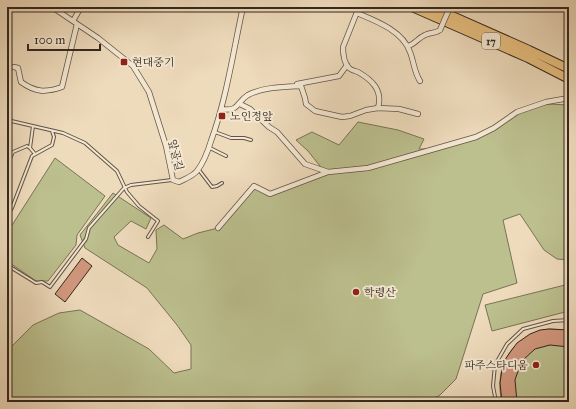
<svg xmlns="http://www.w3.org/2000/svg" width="576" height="409" font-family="'IM FELL Great Primer','Noto Serif KR',serif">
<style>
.green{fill:#bcbf8e;stroke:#787356}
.building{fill:#d3987f;stroke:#33271e}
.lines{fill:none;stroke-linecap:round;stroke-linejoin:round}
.service-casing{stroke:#625446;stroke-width:4}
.minor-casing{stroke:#625446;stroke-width:6}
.motorway-casing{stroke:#33271e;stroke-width:10}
.service{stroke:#f4e8d3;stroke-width:2}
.minor{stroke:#f4e8d3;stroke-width:4.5}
.motorway{stroke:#e7be7e;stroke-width:8}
.minor-bridge-casing{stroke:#625446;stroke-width:6;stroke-linecap:butt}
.minor-bridge{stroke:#f4e8d3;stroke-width:4.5}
.poi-dot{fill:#8f2418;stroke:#f4e8d3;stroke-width:1.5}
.labels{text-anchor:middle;stroke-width:4;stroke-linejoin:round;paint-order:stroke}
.shield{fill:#f4e8d3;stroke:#6d6154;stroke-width:1}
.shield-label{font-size:10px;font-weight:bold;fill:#33271e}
.poi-label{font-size:11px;fill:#33271e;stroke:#f4e8d3;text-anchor:start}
.street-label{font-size:11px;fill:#33271e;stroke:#f4e8d3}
</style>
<rect width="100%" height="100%" fill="#eedbbc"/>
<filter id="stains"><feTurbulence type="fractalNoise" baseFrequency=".005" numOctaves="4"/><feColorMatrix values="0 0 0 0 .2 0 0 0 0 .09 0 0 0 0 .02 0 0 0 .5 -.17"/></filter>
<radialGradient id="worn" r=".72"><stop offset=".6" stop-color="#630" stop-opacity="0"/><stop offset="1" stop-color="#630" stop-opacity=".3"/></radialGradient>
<!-- green -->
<path class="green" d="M548 104 569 105V260L557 259 544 250 520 214 503 220 517 283 483 294 456 379 440 395 428 402H7V351L33 325 59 313 80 310 149 349 174 373 191 369V345L177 325 147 288 85 248 80 235 113 193 151 218 146 229 131 221 114 237 118 245 149 263 157 249 156 230 164 225 183 239 198 233 218 228 254 186 270 194 324 171 308 151 296 140 312 132 339 145 358 122 398 130 424 139 419 149H429L485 134 517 112Z
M55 158 105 196 77 235 76 245 48 281H36L7 261V233Z
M569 284V311L492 331 485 305Z
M549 329 569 330V402H502C493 367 513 334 549 329Z"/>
<!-- building -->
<path class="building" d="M82 258 92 266 65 302 55 294Z
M549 329 569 330V347L550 345 535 349 523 360 517 374 515 380 517 402H502L500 383 502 369 504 361 511 351 517 343 530 334 540 330Z"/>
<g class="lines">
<!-- service casing -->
<g class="service-casing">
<path id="service" d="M7 120 63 133 85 143 117 171 127 192 139 206 158 221 148 237
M215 132 231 138H244L251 140
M30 148 35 154
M210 148 226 156
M7 165 13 152 27 146 30 148 33 126
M199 170 212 187 217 186 222 183
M7 216 12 208 32 156 52 145 54 137 52 131
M7 265 36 283 42 282 50 287 86 239 89 228 124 188 131 185 172 180
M496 402 493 386 495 365 507 344 523 329 553 321 569 320"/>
</g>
<!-- minor casing -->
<g class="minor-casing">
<path id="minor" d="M52 7 98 38 133 66 149 92 166 146 173 180 179 182C185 179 193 176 197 171 204 162 208 151 211 141 227 97 233 52 243 7
M357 13C376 21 403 31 410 52 414 62 414 72 420 81
M73 21 81 7
M408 46C415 44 418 38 425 35 430 32 435 34 440 30
M14 67 18 68 21 82C35 92 45 93 62 87L77 24
M297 84 339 76 347 65
M240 104 250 109 269 127 277 132 305 164 328 172
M378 108 399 109 418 114
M221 109C240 112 236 102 248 95 263 87 284 87 301 86L305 98 306 104 315 111 342 117 350 116 366 110 378 108C383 90 372 80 358 72 355 71 351 70 349 68 344 63 343 54 343 47L359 7
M218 228 254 186 270 194 328 172 368 168 476 137 494 128 517 112 546 102 569 98"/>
</g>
<!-- motorway casing -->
<g class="motorway-casing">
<path id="motorway" d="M412 7 528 58 569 79
M432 7 529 50 569 69"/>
</g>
<!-- service -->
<use href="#service" class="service"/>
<!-- minor -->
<use href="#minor" class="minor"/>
<!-- motorway -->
<use href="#motorway" class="motorway"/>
<!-- minor-bridge casing -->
<g class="minor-bridge-casing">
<path id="minor-bridge" d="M440 30 450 7"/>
</g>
<!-- minor-bridge -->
<use href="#minor-bridge" class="minor-bridge"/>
</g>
<!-- markers -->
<g class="poi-dot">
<rect x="120" y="58" width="8" height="8" rx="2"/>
<rect x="218" y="112" width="8" height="8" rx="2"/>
<circle cx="356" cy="292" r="4"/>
<circle cx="536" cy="365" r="4"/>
</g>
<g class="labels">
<!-- shield labels -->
<rect class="shield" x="482" y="33" width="18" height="16" rx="3"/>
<g class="shield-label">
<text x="491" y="45">17</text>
</g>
<!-- poi labels -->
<g class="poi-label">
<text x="132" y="66">현대중기</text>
<text x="230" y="120">노인정앞</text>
<text x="364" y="296">학령산</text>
<text x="528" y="369" text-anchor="end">파주스타디움</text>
</g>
<!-- street labels -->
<g class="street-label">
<text transform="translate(176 155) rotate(76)" y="4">앞골길</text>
</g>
</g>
<!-- margin -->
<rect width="576" height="409" fill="none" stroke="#eedbbc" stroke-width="24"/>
<rect x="8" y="8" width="560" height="393" fill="none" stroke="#33271e" stroke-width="2"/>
<rect x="12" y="12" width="552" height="385" fill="none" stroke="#33271e"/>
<!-- scale -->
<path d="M28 44v6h72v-6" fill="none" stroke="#33271e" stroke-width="2"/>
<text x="34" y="44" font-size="12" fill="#33271e" stroke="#f4e8d3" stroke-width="3" paint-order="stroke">100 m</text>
<rect width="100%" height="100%" filter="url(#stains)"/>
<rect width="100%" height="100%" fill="url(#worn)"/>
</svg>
